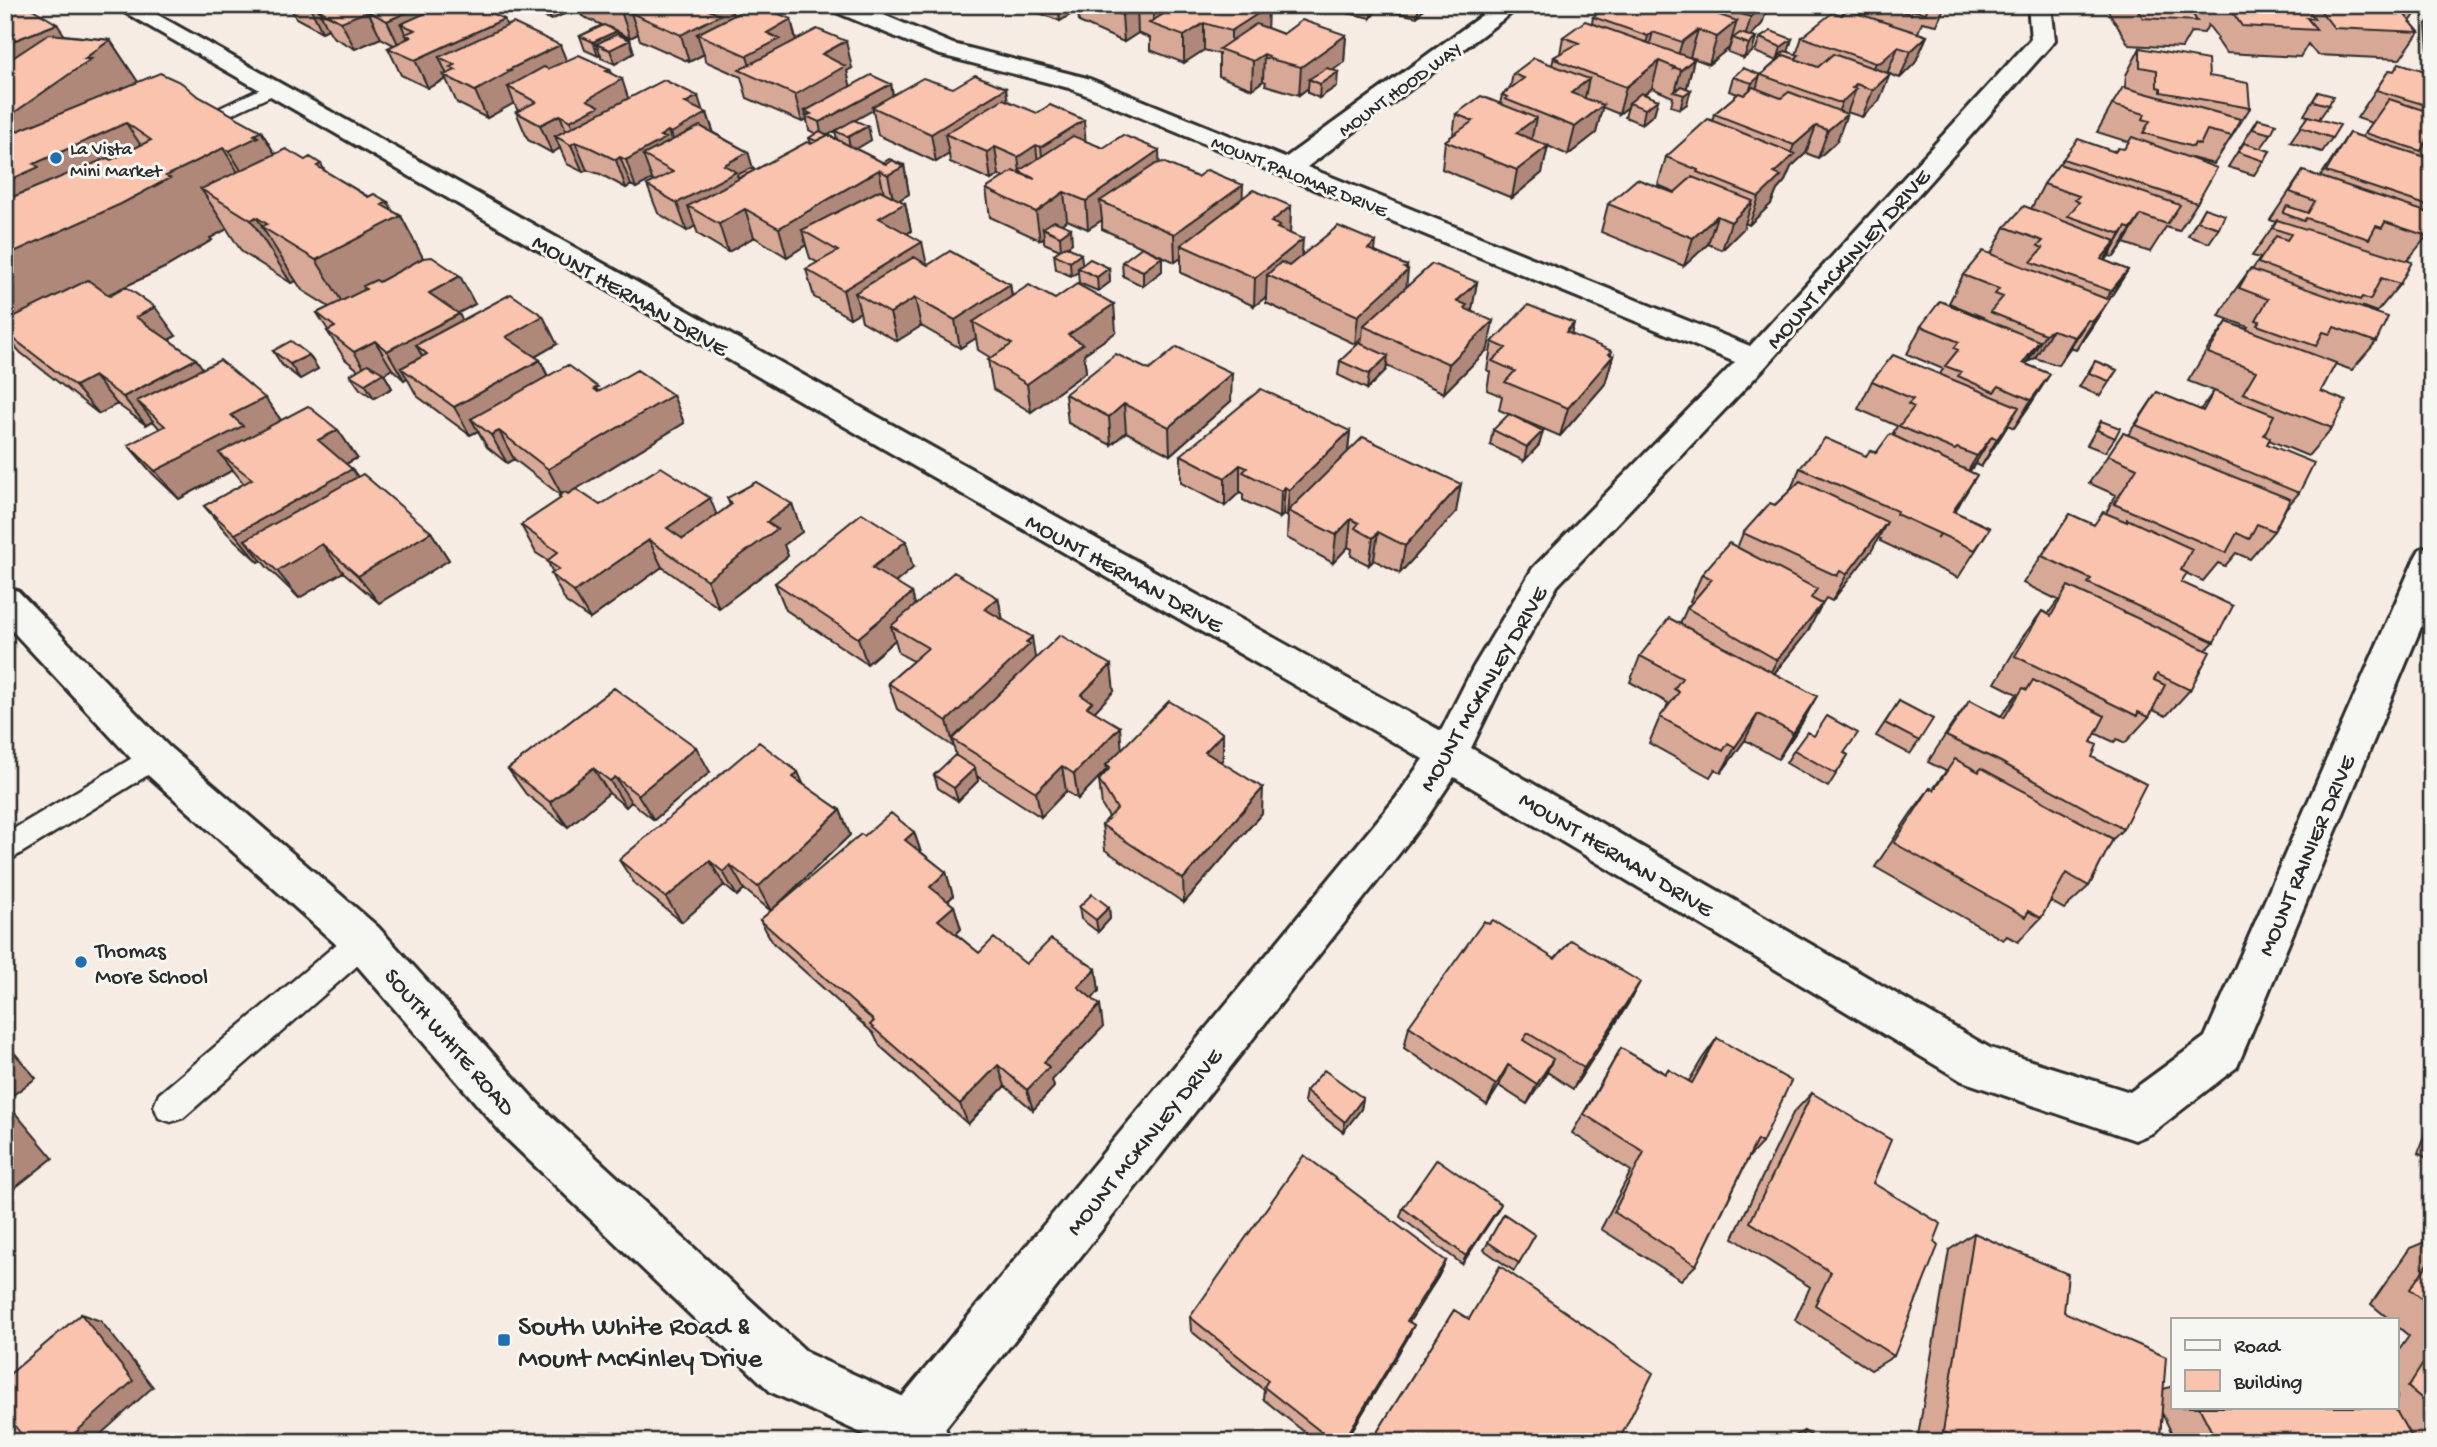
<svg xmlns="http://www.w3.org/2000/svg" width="2437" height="1447" font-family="'Gochi Hand',sans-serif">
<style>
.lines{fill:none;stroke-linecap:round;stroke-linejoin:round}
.service-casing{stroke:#2b2b2b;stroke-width:5}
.minor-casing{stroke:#2b2b2b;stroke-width:6}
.secondary-casing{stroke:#2b2b2b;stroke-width:6}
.service{fill:#f6f6f2;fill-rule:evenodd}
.minor{fill:#f6f6f2;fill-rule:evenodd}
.secondary{fill:#f6f6f2;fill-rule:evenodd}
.wall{fill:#d7a895;stroke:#2b2b2b;stroke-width:2;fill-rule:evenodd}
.shaded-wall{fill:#af8879;stroke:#2b2b2b;stroke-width:2}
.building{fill:#fac3ad;stroke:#2b2b2b;stroke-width:2}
.poi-dot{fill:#1f6fb2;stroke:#f6f6f2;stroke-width:2.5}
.labels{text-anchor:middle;stroke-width:6;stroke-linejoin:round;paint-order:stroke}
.far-street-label{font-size:19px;fill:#2b2b2b;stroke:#f6f6f2}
.far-poi-label{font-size:19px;fill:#2b2b2b;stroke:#f6f6f2;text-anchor:start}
.street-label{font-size:23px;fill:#2b2b2b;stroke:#f6f6f2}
.poi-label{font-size:23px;fill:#2b2b2b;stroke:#f6f6f2;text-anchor:start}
.near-poi-label{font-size:28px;fill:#2b2b2b;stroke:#f6f6f2;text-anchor:start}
</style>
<rect width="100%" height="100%" fill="#f7ece4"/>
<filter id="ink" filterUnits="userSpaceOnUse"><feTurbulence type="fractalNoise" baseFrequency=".0143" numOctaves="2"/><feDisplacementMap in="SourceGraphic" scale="14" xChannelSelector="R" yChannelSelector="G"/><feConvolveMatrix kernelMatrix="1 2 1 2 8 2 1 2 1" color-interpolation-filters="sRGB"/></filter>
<g filter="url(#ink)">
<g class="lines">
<!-- service casing -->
<g class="service-casing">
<path id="service" d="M271 84 280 89 277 93 198 130H184L182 126Z
M154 745 164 749 168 757 164 765 5 863V834Z
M363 927 374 931 379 941 374 951 183 1118 171 1122 159 1118 154 1106 159 1094 352 931Z"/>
</g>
<!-- minor casing -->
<g class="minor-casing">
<path id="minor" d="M112 5H140L1441 731 1473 668 1533 568 1735 362 1069 88 937 54 831 10 828 5H860L953 44 1087 78 1285 158 1496 5H1522L1307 167 1750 346 2031 39 2028 5H2051L2055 40 2051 45 1766 366 1557 586 1503 682 1471 748 1990 1048 2130 1092 2205 1037 2415 558 2420 549 2432 545V601L2237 1067 2152 1133 2135 1140 1962 1081 1454 777 1424 822 934 1442H890L884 1428 892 1409 1396 798 1423 759Z"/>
</g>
<!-- secondary casing -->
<g class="secondary-casing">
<path id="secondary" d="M5 587 18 591 168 746 378 927 540 1106 809 1354 930 1409 943 1423 951 1442H881L771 1392 506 1138 348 955 140 768 5 623Z"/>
</g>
<!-- service -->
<use href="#service" class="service"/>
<!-- minor -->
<use href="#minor" class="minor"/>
<!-- secondary -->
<use href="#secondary" class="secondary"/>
</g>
<!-- wall -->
<path class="wall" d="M5 5 65 35 110 40 138 82 196 95 261 131 275 154 321 164 325 171 401 216 423 258 475 304 458 313 462 320 557 344 535 357 540 360 548 376 600 391 673 395 684 423 568 494 600 505 717 515 730 505 727 498 792 504 802 532 784 545 788 556 719 608 662 567 590 619 566 602 551 574 553 573 547 560 536 553 521 525 560 499 559 496 560 495 514 459 507 463 487 447 478 431 470 435 417 396 407 378 404 380 392 369 384 374 392 388 374 398 360 389 350 375 358 370 345 359 327 331 328 330 317 313 329 307 302 290 296 281 291 283 242 252 227 229 210 238 212 240 166 267 108 294 176 336 169 340 196 359 203 369 265 398 281 420 338 430 357 458 346 464 352 469 358 477 431 532 449 560 379 603 343 572 299 598 267 567 261 560 258 562 227 533 204 506 244 484 233 470 179 499 152 473 128 445 160 429 153 421 146 425 117 404 99 414 21 353 10 341 5 344Z
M289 5H466L479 11 504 19 507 26 566 61 610 69 612 74 628 98 703 111 707 113 714 133 748 152 753 169 755 170 811 144 809 138 816 134 809 130 807 120 802 122 747 98 741 77 705 61 704 54 689 62 640 40 638 34 630 38 618 32V34L630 40 634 53 615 64 601 58V55L598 56 585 50 580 36 602 25 582 16 579 7 551 20 523 7V5H730L733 16 791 19 796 40 852 68 847 71 850 87 891 84 893 95 953 88 1008 101 1085 141 1103 148 1159 150V163L1243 197 1291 206 1290 234 1302 255 1375 252 1407 266 1406 287 1477 282 1471 311 1488 349 1444 393 1387 366 1386 370 1367 389 1338 375 1340 361 1361 344 1362 337 1355 344 1266 303V297L1254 306 1181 273V258L1175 262 1102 229V220L1088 229 1067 220 1061 224 1072 243 1067 247 1082 265 1109 268 1110 282 1098 291 1079 283 1078 272 1071 276 1056 269 1054 254 1060 250 1044 243V237L1040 240 990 217 986 189 1004 177 999 175 991 180 950 162 949 154 936 162 878 135 873 110 855 120 871 140 856 149 883 163 904 165 909 194 899 200 905 203 911 231 907 234 926 264 1010 284 1012 296 1116 332 1084 354 1086 372 1031 412 993 389 988 360 991 358 978 350 976 338 960 348 921 326 897 341 862 321 860 312 850 318 814 297 806 269 818 263 810 258 806 245 787 257 754 237 728 252 698 234 695 226 687 231 658 213 647 185 653 182 652 179 636 188 631 185 626 188 600 174 587 170 583 172 567 164 560 148 552 153 528 140 516 112 518 111 514 103 487 118 457 103 446 79 428 88 401 75 388 48 394 45 381 38 355 49 333 37 328 29 322 32 296 18ZM851 122 835 131 837 139 828 135Z
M490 5H510L500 9Z
M1031 5H1263L1267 28 1283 34 1346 35 1344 62 1333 70 1337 86 1319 98 1308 93V88L1299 95 1265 85 1266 82 1263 81 1252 89 1219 76V54L1204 50 1184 63 1150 50V38L1138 33 1124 42 1079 22 1078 10 1060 21 1031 10Z
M1310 5H1331L1326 10 1310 7Z
M1336 5H1426L1417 17 1378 9 1371 18 1336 11Z
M1633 5H1768L1762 24 1750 36 1756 38 1752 52 1744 58 1728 52 1732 40H1731L1729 48 1709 64 1690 57 1694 59 1687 87 1685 88 1687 104 1680 109 1671 106 1673 97 1652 88 1644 94 1658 100 1654 114 1642 124 1625 117 1628 107 1619 114 1602 107 1596 133 1568 155 1548 146 1542 173 1512 198 1442 169 1445 141 1453 135 1456 114 1500 104 1502 95 1510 88 1513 74 1552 65 1554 57 1560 54 1563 37 1592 23 1593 17 1630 7Z
M1845 5H1945L1937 25 1922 22 1918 33 1927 36 1915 63 1900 78 1889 74 1879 101 1862 117 1847 112 1837 141 1818 158 1806 153 1791 167 1785 181 1777 190 1771 204 1749 225 1745 223 1743 229 1722 250 1708 244 1684 266 1601 232 1608 204 1675 192 1658 185 1666 157 1712 121 1714 114 1738 94 1729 91 1733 77 1761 75 1778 60 1777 61 1755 52 1760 38 1771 31 1788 52 1796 55 1802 37 1842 15Z
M2109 5H2414L2418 10 2410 22 2419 32 2400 59 2317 55 2308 44 2300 57 2226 53 2217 40 2218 38 2208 25 2204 33 2191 32 2182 48 2129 45 2107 9Z
M2432 16V51L2428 50 2426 24Z
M2140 48 2209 76 2250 108 2214 164 2192 158 2191 159 2197 203 2179 231 2166 227 2150 252 2124 243 2114 257 2109 256 2105 261 2128 270 2091 328 2076 350 2070 348 2058 365 2035 358 2028 362H2027L2026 364 2050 374 2032 402 2014 428 2008 425 1981 467 1975 464 1969 472 1960 503 1955 512 1990 528 1958 578 1880 541 1881 539 1878 538 1872 550 1832 601 1826 598 1822 604 1814 600 1808 631 1774 674 1802 723 1778 759 1745 740 1721 773 1715 769 1710 777 1649 743 1660 717 1665 711 1668 703 1630 682 1640 656 1680 624 1687 608 1692 602 1690 601 1702 574 1737 548 1743 533 1790 491 1800 468 1866 456 1876 453 1894 436 1895 433H1893L1897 426 1858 409 1872 381 1940 374 1943 369 1907 354 1921 326 1982 318 1983 317 1949 303 1963 275 1991 254 2005 227 2031 209 2044 184 2063 159 2124 149 2129 142 2097 132 2112 105 2125 87 2126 75Z
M2389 70 2394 71 2432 73V227L2427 236 2407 261 2400 284 2377 312 2363 307V308L2376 342 2352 370 2335 364 2321 391 2332 428 2308 456 2269 440 2267 444 2299 493 2286 508 2274 531 2250 559 2236 553 2225 566 2218 563 2203 581 2186 573 2181 582 2214 642 2206 650 2190 690 2166 716 2153 710 2149 717 2125 743 2117 739 2114 742 2095 733 2091 742 2092 757 2123 829 2113 839 2089 886 2064 909 2050 901 2041 918 2018 942 2007 936 2003 940 1875 867 1911 813 1930 788 1933 789 1946 771 1928 762 1951 726 1970 700 2001 716 2017 694 1995 683 2022 638 2042 611 2048 614 2058 600 2023 583 2070 514 2094 525 2106 513 2116 495 2089 483 2123 433 2128 435 2157 392 2200 410 2214 391 2188 381 2207 350 2227 322 2246 329 2248 327 2219 316 2230 297 2250 269 2252 270 2260 258 2252 256 2276 222 2270 220 2303 171 2320 177 2349 133 2362 137 2372 123 2357 118Z
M2318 92 2329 105 2319 119 2332 138 2322 152 2290 142 2308 116 2304 115Z
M2258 119 2271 134 2261 148 2270 151 2254 175 2228 167Z
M2204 208 2219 228 2209 243 2188 236Z
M1162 257V271L1143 286 1123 276 1122 262Z
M1571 334 1613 356 1605 384 1560 436 1499 410 1502 396 1487 390 1490 372 1487 370 1492 342Z
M273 351 309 355 318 369 300 379 282 365Z
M2095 361 2117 370 2100 396 2079 387Z
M1149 370 1231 401 1170 455 1126 432 1111 445 1068 423 1065 394Z
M2101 421 2115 438 2105 452 2087 445Z
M1493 430 1543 431 1539 445 1524 461 1490 445Z
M1350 431 1348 452 1456 512 1400 573 1374 560 1369 565 1351 556 1352 549 1348 547 1333 563 1287 538 1288 517 1283 515 1280 518 1243 500V494L1240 492 1225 506 1181 483V455Z
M913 568 895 583 912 593 915 605 998 598 1003 620 1035 659 1114 691 1094 712 1122 749 1223 733V759L1220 762 1262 813 1184 903 1105 850 1102 825 1109 817 1102 806 1099 780 1107 772V769L1078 799 1066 791 1041 817 977 776 978 781 958 801 938 788 934 775 956 756 954 747 897 709 888 683 913 661 899 653 895 640 867 664 786 610 775 583Z
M614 688 710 772 654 820 631 802 626 807 609 793 568 827 526 794 508 769Z
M1899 701 1919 741 1910 754 1876 736Z
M1794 750 1845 753 1848 755 1828 787 1786 763Z
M804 785 840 810 850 835 776 906 864 836 914 832 921 852 946 872 953 896 948 901 954 906 961 929 956 934 979 953 1026 964 1096 969 1099 991 1092 999 1103 1027 1052 1080 1054 1087 1033 1110 1005 1086 968 1124 880 1046 873 1033 773 943 760 920 771 911 744 889 737 896 724 885 682 922 635 884 619 860Z
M1079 907H1109L1110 919 1098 932 1081 919Z
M1628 1004 1573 1089 1547 1072 1527 1104 1499 1086 1487 1105 1404 1048 1409 1026Z
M1717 1038 1762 1143 1749 1157 1696 1265 1681 1280 1601 1229 1631 1171 1572 1133 1621 1048 1665 1073 1689 1081 1702 1059Z
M1306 1091 1363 1098 1361 1109 1343 1132 1304 1102Z
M1812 1093 1873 1183 1894 1356 1871 1370 1795 1320 1810 1287 1733 1238 1793 1113Z
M2432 1113V1161L2418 1153Z
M1403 1208 1496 1213 1462 1264 1400 1217Z
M1504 1214 1535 1235 1514 1271 1484 1250Z
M1974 1233 2064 1312 2164 1389 2173 1386V1407H2397V1353L2409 1336 2397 1326V1319H2389L2371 1304 2410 1248 2432 1239V1442H2417L2411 1436 2414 1442H2176L2162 1413 2160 1435 2174 1442H1917L1949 1250Z
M1446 1261 1438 1277 1409 1322 1414 1325 1407 1339 1345 1442H1317L1263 1399 1264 1390 1191 1331 1190 1317Z
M1454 1310 1620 1438 1615 1442H1371Z
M1804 1431 1820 1442H1791L1793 1437Z"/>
<!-- shaded-wall -->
<path class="shaded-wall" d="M309 5H383L368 11 381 38 355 49 341 22 319 10 328 29 322 32Z
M424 5H457L401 24 410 44 400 48 387 21Z
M498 5H510L500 9Z
M545 5H578L579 7 551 20Z
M633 5H686L631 13 638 34 630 38 621 11Z
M696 5H730L733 17 697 34 704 54 689 62 681 35Z
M1058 5H1078V10L1060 21Z
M1165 5H1199L1153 24V13Z
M1372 5H1378V9L1371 18Z
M1419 5H1426L1417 17Z
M1763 5H1768L1762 24 1743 44 1751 17Z
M1137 6 1138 33 1124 42 1122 15Z
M1268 7 1267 34 1231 53V31Z
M504 19 515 46 439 57 448 77 444 75 446 79 428 88 415 60Z
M791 19 797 46 753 76 747 56 767 33Z
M1737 21 1729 48 1709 64 1717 37Z
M1204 23V50L1184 63V36Z
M57 24 84 64V59L110 40 142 88 126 123 164 180 166 176 223 148 262 211 201 189 227 229 210 238 212 240 166 267 15 339 5 332V44Z
M1698 30 1690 57 1674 69 1682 42Z
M617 31 622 44 630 40 634 53 615 64 610 50 596 44 601 55 598 56 593 42Z
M1653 32 1646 59 1641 63 1648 36Z
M1346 35 1344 62 1316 82 1309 79 1308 88 1299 95 1301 67Z
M1927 36 1915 63 1900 78 1911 51Z
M1756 38 1752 52 1744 58 1749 44Z
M1792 39 1788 53 1780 55 1777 61 1781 47Z
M846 41 852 68 847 71 852 93 811 114 805 111 807 120 802 122 795 95 822 54Z
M560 45 571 72 508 87 514 103 487 118 475 91 508 70Z
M1898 47 1887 74 1865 87 1875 63Z
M1264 54 1263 81 1252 89 1253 61Z
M1694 59 1687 87 1678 93 1675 92 1681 70Z
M1659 61 1652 88 1632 104 1629 103 1628 107 1619 114 1626 87Z
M610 69 615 83 622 79 631 107 579 143 570 121 587 100 606 71Z
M1338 72 1337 86 1319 98 1320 84Z
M1890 74 1879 101 1862 117 1873 90Z
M1760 75 1756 90 1747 98 1752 83Z
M1589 79 1583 106 1571 93Z
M891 84 893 98 872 107 873 110 828 135 822 137 819 122Z
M1856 84 1852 93 1856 89 1837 141 1818 158 1828 130 1833 126 1842 102Z
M1006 88 1010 116 945 134 949 154 936 162 931 134Z
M1691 90 1687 104 1680 109 1684 95Z
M698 96 704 115 707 113 716 141 680 160 671 133 685 103Z
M1658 100 1654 114 1642 124 1645 109Z
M1603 105 1596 133 1568 155 1575 127Z
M560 115 571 143 555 136 560 148 552 153 540 125Z
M1536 118 1530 146 1516 133Z
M1084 120 1086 147 1044 175 1041 147Z
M868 126 871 140 851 152 848 137Z
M1816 126 1806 153 1791 167 1785 181 1777 190 1771 204 1749 225 1759 197 1774 173 1788 160 1794 145Z
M261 131 299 194 268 214 229 151Z
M668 131 677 159 643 155 652 179 636 188 626 160Z
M575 142 587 170 583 172 571 145Z
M1036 145 1039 173 1020 172 1018 157Z
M1548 146 1542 173 1512 198 1517 170Z
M995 147 999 175 991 180 987 152Z
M1159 150 1160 178 1100 201 1102 220 1088 229 1086 201Z
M748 152 756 178 744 199 688 206 695 226 687 231 677 203 724 165Z
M620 157 631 185 626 188 616 160Z
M904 165 909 194 894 203 888 175Z
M879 170 885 198 802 230 806 245 787 257 779 228Z
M1243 185 1242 213 1181 245V258L1175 262 1174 234Z
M1064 192 1067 220 1050 232 1043 228 1044 237 1040 240 1036 212Z
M1753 201 1743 229 1722 250 1731 222Z
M388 202 396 218 401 216 434 279 366 289 363 286 377 310 355 323 316 260 382 205Z
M905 203 911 231 885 246 879 218Z
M1291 206 1290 234 1279 243 1271 222Z
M745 209 754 237 728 252 719 224Z
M2141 215 2124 243 2114 257 2131 229Z
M1717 216 1708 244 1684 266 1693 238Z
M256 217 263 227H262L296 281 291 283 251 220Z
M2126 227 2109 256 2104 262 2121 234Z
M1071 228 1072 243 1061 251 1060 236Z
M1303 239 1301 267 1267 275 1266 297 1254 306 1255 278Z
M2116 241 2099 269 2101 259Z
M922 242 928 270 855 293 860 312 850 318 843 290Z
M1376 242 1373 270 1368 249Z
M1081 254 1083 268H1078V272L1071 276 1070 262Z
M1162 257V271L1143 286V271Z
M1407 266 1406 272 1408 270 1405 299 1363 326 1362 337 1355 344 1358 316Z
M1109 268 1110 282 1098 291 1097 277Z
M2128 270 2091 328 2076 350 2111 291Z
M460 276 475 304 444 321 429 293Z
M1477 282 1472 310 1465 317 1457 301Z
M1010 284 1014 312 973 322 976 338 960 348 955 320Z
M915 298 921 326 897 341 890 313Z
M1114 304 1116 332 1084 354 1086 372 1031 412 1027 384 1068 335Z
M155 307 176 336 158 345 136 317Z
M459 314 474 342 427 354 416 345 428 367 401 368 407 378 404 380 387 351Z
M543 316 557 344 520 365 506 337Z
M2088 320 2070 348 2058 365 2075 337Z
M1493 321 1488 349 1444 393 1449 364Z
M1574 323 1567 352 1566 332Z
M2052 330 2035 358 2028 362 2045 334Z
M5 335 10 341 5 344Z
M375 341 392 369 384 374 392 388 374 398 365 384 372 380 354 352Z
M2039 341 2023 369 2007 391 2023 363Z
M1612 351 1609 360 1613 356 1605 384 1560 436 1568 408Z
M309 355 318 369 300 379 290 364Z
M1388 356 1386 370 1367 389 1369 374Z
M196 359 216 387 137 401 153 421 146 425 123 397Z
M540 360 553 388 471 419 478 431 470 435 454 407Z
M1232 373 1231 401 1170 455 1169 427Z
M2050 374 2032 402 2014 428 2031 400Z
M94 376 117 404 99 414 75 386Z
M673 395 684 423 563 497 548 469Z
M265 398 285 426 219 453 233 470 179 499 155 471 231 415Z
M1124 404 1126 432 1111 445 1109 417Z
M2019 407 2002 435 1981 467 1997 439Z
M338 430 357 458 338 468 318 440Z
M499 431 514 459 507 463 491 435Z
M1350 431 1347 459 1288 511 1287 517 1289 490Z
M1543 431 1539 445 1524 461 1527 447Z
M1992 436 1975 464 1960 484 1977 456Z
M1240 465V492L1225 506V478Z
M352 469 371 497 245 540 261 560 258 562 235 534Z
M1977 475 1960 503 1937 539 1953 511Z
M1461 484 1456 512 1400 573 1405 546Z
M1285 487 1283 515 1280 518 1281 491Z
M710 498 721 526 680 556 667 528Z
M792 504 802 532 784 545 788 556 719 608 707 580 767 522Z
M1351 519 1348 547 1333 563 1336 535Z
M1887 522 1872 550 1832 601 1847 574Z
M431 532 449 560 379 603 358 576Z
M1378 532 1374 560 1369 565 1373 538Z
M649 540 662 567 590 619 574 592Z
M906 541 913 568 880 595 872 568Z
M322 544 343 572 299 598 277 571Z
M912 593 919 620 891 626 895 640 867 664 858 638Z
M998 598 1004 625 985 609Z
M1822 604 1808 631 1763 687 1777 660Z
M1032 637 1036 664 952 739 954 747 947 721Z
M1111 665 1114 691 1094 712 1096 728 1081 695Z
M1817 696 1802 723 1778 759 1793 733Z
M1758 714 1745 740 1721 773 1735 747Z
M1120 727 1122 753 1106 765 1107 769 1078 799 1074 774Z
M1223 733V759L1205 778V752Z
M696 747 710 772 654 820 638 795Z
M1062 766 1066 791 1041 817 1036 792Z
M593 768 609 793 568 827 550 802Z
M975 768 978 781 958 801 954 788Z
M798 772 809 797 793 777Z
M615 777 631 802 626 807 610 781Z
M1263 788 1262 813 1184 903 1183 879Z
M840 810 850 835 771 911 758 887Z
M914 832 922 856 905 840Z
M710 861 724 885 682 922 666 898Z
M730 865 744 889 737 896 723 872Z
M946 872 953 896 938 910 930 887Z
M954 906 961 929 946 943 938 920Z
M1109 907 1110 919 1098 932 1096 920Z
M1096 969 1099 991 1082 1009 1078 987Z
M1640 982 1628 1004 1573 1089 1584 1068Z
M1100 1005 1103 1027 1052 1080 1054 1087 1033 1110 1027 1090 1044 1062Z
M5 1042 36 1078 5 1101 53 1158 12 1190 5 1187Z
M1553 1059 1543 1080 1527 1104 1537 1084Z
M998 1065 1005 1086 968 1124 960 1104Z
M1508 1065 1499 1086 1487 1105 1496 1085Z
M1363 1098 1361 1109 1343 1132 1345 1122Z
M1501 1204 1496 1213 1462 1264 1466 1256Z
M1446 1261 1438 1277 1401 1335 1407 1321Z
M81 1314 101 1321 153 1387 92 1442H65Z
M1414 1325 1407 1339 1345 1442H1343Z"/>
<!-- building -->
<path class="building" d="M5 5H26L57 24 5 44Z
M332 5H424L387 21 368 11 341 22 319 10Z
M453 5H466L479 11 483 9 504 19 415 60 388 48 411 37 405 34 415 30 401 24 439 7 445 9Z
M607 5H633L621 11Z
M648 5H697L720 15 681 35 631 13Z
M754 5H758L791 19 767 33 780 39 747 56 697 34Z
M1100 5H1165L1153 13 1137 6 1122 15Z
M1178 5H1263L1268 7 1231 31 1204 23 1184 36 1149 23Z
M1609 5H1625L1630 7 1633 5H1690L1737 21 1717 37 1698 30 1682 42 1653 32 1648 36 1593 17Z
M1712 5H1763L1751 17Z
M1874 5H1928L1926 13 1911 10V14Z
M2135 5H2187L2197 21 2143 18Z
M2229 5H2304L2315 19 2307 18 2317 30 2242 26 2233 13H2236Z
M2316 5H2414L2418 10 2400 9 2419 32 2334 28Z
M1847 10 1927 36 1911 51 1898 47 1881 62 1875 63 1802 37 1833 12 1842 15Z
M1302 20 1346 35 1301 67 1266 58 1269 56 1264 54 1253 61 1219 49 1256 24 1283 34Z
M1585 21 1694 59 1681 70 1659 61 1626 87 1556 60 1558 59 1554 57 1579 43 1563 37Z
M513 23 560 45 508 70 511 71 475 91 444 75 456 70 450 67 455 65 439 57Z
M604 25 617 31 593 42 580 36Z
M817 29 846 41 822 54 845 66 795 95 739 70Z
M1771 31 1792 39 1781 47 1760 38Z
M1740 33 1756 38 1749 44 1733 38Z
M49 34 110 40 84 59H91L5 119V63Z
M617 34 630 40 610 50 596 44Z
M2140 48 2208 60 2209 76 2248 83 2250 108 2161 92V88L2157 87V70L2140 67Z
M1785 51 1799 55 1795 59 1784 55 1783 56 1780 55Z
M1833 54 1890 74 1873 90 1856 84 1852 88 1856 89 1842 102H1837L1761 75 1784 55 1818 67Z
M579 55 610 69 606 71 622 79 587 100 599 106 570 121 560 115 540 125 516 112 536 102 508 87 544 67 548 69Z
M1534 58 1589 79 1571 93 1603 105 1575 127 1505 99 1508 97 1502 95 1524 78 1513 74Z
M2399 63 2432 73V107L2376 90 2389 70 2394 71Z
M1327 68 1338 72 1320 84 1309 79Z
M1743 68 1761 75 1752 83 1733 77Z
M160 73 182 83 196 95 261 131 254 135 258 137 229 151 223 148 166 176 170 178 121 204 5 256V201L15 196 107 158 111 160 151 140 126 123 34 164 39 167 5 182V136Z
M871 75 891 84 824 120 819 122 806 116 811 114 805 111Z
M975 75 1006 88 931 134 872 107 923 78 953 88Z
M664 80 698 96 685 103 707 113 671 133 668 131 660 136 666 138 626 160 620 157 616 160 589 147 575 142 571 145 555 136Z
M1681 86 1691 90 1684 95 1674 92Z
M1753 87 1781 98 1789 92 1847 114 1828 130 1816 126 1794 145 1714 114 1739 93 1744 95Z
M2123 87 2240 119 2232 136 2207 130 2200 145 2195 143 2193 147 2143 133 2150 121 2143 119 2145 114 2112 105Z
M2318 92 2333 96 2329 105 2313 101Z
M1641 93 1658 100 1645 109 1629 103Z
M1481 96 1536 118 1516 133 1548 146 1517 170 1445 141 1473 121 1456 114Z
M1003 99 1037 113 1050 105 1084 120 1041 147 1036 145 1018 157 995 147 987 152 945 134Z
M2389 99 2432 113V139L2428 138 2421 151 2365 133Z
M2308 116 2340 125 2332 138 2300 127Z
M1708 119 1795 154 1774 173 1781 176 1759 197 1697 172 1698 170 1666 157Z
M2258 119 2276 124 2271 134 2253 129Z
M854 120 868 126 848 137 835 131Z
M700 126 748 152 724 165 736 172 677 203 647 185 673 172 643 155Z
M820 131 828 135 816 141 809 138Z
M2349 133 2432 159V207L2326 172Z
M828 135 886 164 892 160 903 167 888 175 879 170 779 228 745 209 719 224 688 206 807 142 811 144Z
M1123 135 1159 150 1086 201 1064 192 1036 212 986 189 1013 171 1035 179 1019 171 1073 136 1103 148Z
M2132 137 2217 168 2197 203 2063 159 2078 139 2115 152 2118 148 2124 149Z
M2244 143 2270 151 2264 161 2238 152Z
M286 149 305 160 310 157 321 164 317 166 368 197 374 194 388 202 382 205 401 216 316 260 262 227 267 224 256 217 251 220 201 189Z
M889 159 904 165 903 166 892 160 886 164 883 163Z
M1163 162 1197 177 1207 170 1243 185 1174 234 1100 201 1156 164Z
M2059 164 2180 205 2167 224 2141 215 2131 229 2126 227 2121 234 2068 216 2079 202 2075 200 2079 196 2044 184Z
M751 168 755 170 739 178H738L737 175Z
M2303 171 2432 214V227L2427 236 2385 222 2382 228 2376 226 2369 239 2306 218 2304 221 2283 213 2287 206 2308 213 2315 201 2290 192Z
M1692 177 1753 201 1731 222 1717 216 1693 238 1608 204 1637 179 1674 193Z
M880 190 905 203 879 218 922 242 843 290 806 269 838 251 802 230Z
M1253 190 1291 206 1271 222 1280 226 1277 228 1303 239 1255 278 1181 245Z
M2024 206 2116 241 2101 259 2128 270 2111 291 2031 262 2043 248 2038 246 2043 241 2005 227Z
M2204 208 2225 215 2219 228 2197 221Z
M2277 220 2412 262 2400 284 2381 278 2370 300 2362 297 2360 300 2258 263 2276 236 2287 240 2291 234 2272 228Z
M1054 221 1071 228 1060 236 1043 228Z
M1338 226 1376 242 1368 249 1407 266 1404 268 1408 270 1358 316 1267 275 1281 262 1289 266Z
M1066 246 1081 254 1070 262 1054 254Z
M1142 247 1162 257 1143 271 1122 262Z
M950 251 1010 284 955 320 915 298 890 313 855 293 914 257 928 265Z
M1983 251 2109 300 2093 321 2088 320 2075 337 2052 330 2045 334 1990 312 2003 297 1995 294 1999 289 1963 275Z
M432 257 460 276 429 293 459 314 387 351 375 341 354 352 327 331 335 327 317 313 366 289 363 286 376 280 379 282 423 258Z
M1090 259 1109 268 1097 277 1078 268Z
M1432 264 1477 282 1457 301 1467 305 1464 308 1493 321 1449 364 1363 326Z
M2250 269 2388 317 2376 342 2334 327 2330 334 2323 332 2316 346 2257 325 2260 321 2256 320 2268 299 2239 288Z
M88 280 110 296 126 287 155 307 136 317 196 359 123 397 94 376 75 386 5 332V321Z
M1077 284 1114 304 1068 335 1083 344 1027 384 988 360 1012 344 973 322 1029 285 1055 299Z
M511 294 543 316 506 337 540 360 454 407 401 368 427 354 416 345Z
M1940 301 2039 341 2023 363 2050 374 2031 400 1999 386 1994 392 1958 376 1961 372 1945 366 1958 350 1954 348 1959 342 1921 326Z
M1528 305 1574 323 1566 332 1612 351 1609 354 1613 356 1568 408 1505 382 1515 371 1492 361 1506 348 1492 342Z
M2227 322 2336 363 2321 391 2346 401 2332 428 2243 393 2256 371 2208 353Z
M291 341 309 355 290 364 273 351Z
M1359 343 1388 356 1369 374 1340 361Z
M1177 347 1232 373 1169 427 1124 404 1109 417 1065 394 1116 354 1149 370Z
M1893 355 2019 407 1997 439 1992 436 1977 456 1957 448 1955 450 1899 426 1914 407 1908 404 1913 399 1872 381Z
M220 360 265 398 231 415 243 426 155 471 128 445 165 426 137 401Z
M2095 361 2117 370 2109 381 2089 373Z
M368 364 383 373 365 384 350 375Z
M568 365 598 387 594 389 598 392 637 370 673 395 548 469 499 431 491 435 471 419Z
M1261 389 1350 431 1289 490 1285 487 1281 491 1243 472 1247 468 1240 465 1225 478 1181 455Z
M2214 391 2274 415 2264 435 2270 438 2267 444 2314 463 2299 493 2136 425 2157 392 2203 411Z
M308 406 338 430 318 440 352 469 235 534 204 506 252 479 219 453Z
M1509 414 1543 431 1527 447 1493 430Z
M2101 421 2120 428 2115 438 2097 430Z
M2123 433 2290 499 2274 531 2257 524 2249 539 2237 533 2226 553 2114 504 2137 468 2108 455Z
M1890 434 1977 475 1953 511 1990 528 1975 550 1896 514 1897 511 1800 468 1825 438 1866 456 1870 450 1876 453Z
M1363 437 1461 484 1405 546 1378 532 1373 538 1355 528 1359 523 1351 519 1336 535 1288 511Z
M661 467 710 498 667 528 683 539 732 504 727 498 756 482 792 504 767 522 777 529 707 580 649 540 574 592 551 574 559 569 547 561 558 552 521 525 561 498 559 496 565 492 568 494 576 489 600 505Z
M363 474 431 532 358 576 322 544 277 571 245 540Z
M1800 481 1887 522 1847 574 1840 571 1837 576 1743 533 1770 503 1775 505Z
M2103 512 2127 522V519L2192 549 2181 570 2187 573 2181 582 2233 606 2214 642 2088 583 2091 579 2042 556 2070 514 2094 525Z
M862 513 906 541 872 568 912 593 858 638 775 583Z
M1729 543 1817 589 1811 598 1822 604 1777 660 1687 608 1712 579 1702 574Z
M954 572 998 598 985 609 1032 637 1026 642 1030 644 947 721 888 683 928 648 891 626Z
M2068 586 2210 652 2190 690 2157 674 2154 680 2165 685 2149 717 2138 712 2137 716 2015 656 2042 611 2051 616Z
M1669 618 1817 696 1793 733 1758 714 1735 747 1728 743 1723 751 1660 717 1679 692 1674 689 1682 678 1640 656Z
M1060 635 1111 665 1081 695 1092 702 1087 707 1120 727 1074 774 1062 766 1036 792 952 739Z
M2033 680 2105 716 2091 742 2097 745 2092 757 2146 784 2123 829 1999 761 1946 736 1970 700 2004 718 2023 688 2027 690Z
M614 688 696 747 638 795 615 777 610 781 593 768 550 802 508 769Z
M1169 701 1223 733 1205 752 1263 788 1183 879 1102 825 1117 809 1099 780 1110 768 1106 765Z
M1899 701 1933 719 1919 741 1885 723Z
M1827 716 1858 733 1844 753 1848 755 1836 774 1794 750 1807 732 1814 736Z
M759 742 798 772 793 777 840 810 758 887 730 865 723 872 710 861 666 898 619 860Z
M955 755 975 768 954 788 934 775Z
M1955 759 1979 772 1981 768 2113 839 2089 886 2066 873 2041 918 2028 911 2026 917 1894 843 1930 788 1934 790Z
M891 813 914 832 905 840 946 872 930 887 954 906 938 920 979 953 994 938 1026 964 1051 939 1096 969 1078 987 1100 1005 1044 1062 1049 1067 1027 1090 998 1065 960 1104 870 1025 874 1021 760 920 861 834 864 836Z
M1092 894 1109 907 1096 920 1079 907Z
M1493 920 1555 959 1571 940 1640 982 1584 1068 1528 1033 1523 1040 1553 1059 1537 1084 1508 1065 1496 1085 1409 1026 1484 921 1489 924Z
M1717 1038 1791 1081 1762 1143 1757 1140 1696 1265 1614 1212 1644 1152 1584 1114 1621 1048 1665 1074 1668 1069 1692 1083Z
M1324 1070 1363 1098 1345 1122 1306 1091Z
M1812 1093 1891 1140 1873 1183 1941 1224 1934 1242 1938 1246 1894 1356 1815 1305 1831 1272 1750 1222Z
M1304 1155 1446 1261 1407 1321 1414 1325 1343 1442H1334L1264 1387 1268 1380 1190 1317Z
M1437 1159 1501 1204 1466 1256 1403 1208Z
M1504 1214 1535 1235 1519 1263 1488 1242Z
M1974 1233 2068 1274 2064 1312 2166 1357 2160 1435 2174 1442H1963L1943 1432Z
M2432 1258V1306L2410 1289Z
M1500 1266 1653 1373 1620 1438 1614 1435 1611 1442H1600L1597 1439 1595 1442H1371L1454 1310 1469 1319Z
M81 1314 133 1381 65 1442H27L5 1413V1378Z
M2432 1350V1407L2408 1387Z
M2199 1407H2394L2414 1442H2217Z
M1804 1431 1820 1442H1800Z"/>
</g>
<!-- markers -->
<g class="poi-dot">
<circle cx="56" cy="158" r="7"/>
<circle cx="81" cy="962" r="7"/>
<rect x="497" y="1333" width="14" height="14" rx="3.5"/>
</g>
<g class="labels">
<!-- far-street labels -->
<g class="far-street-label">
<text transform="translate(1399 88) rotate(-36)" y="7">MOUNT HOOD WAY</text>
<text transform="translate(1300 175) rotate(22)" y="7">MOUNT PALOMAR DRIVE</text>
</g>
<!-- far-poi labels -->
<g class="far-poi-label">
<text x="70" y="154">La Vista<tspan x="70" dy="22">Mini Market</tspan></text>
</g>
<!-- street labels -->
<g class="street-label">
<text transform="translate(1847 258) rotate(-48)" y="8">MOUNT MCKINLEY DRIVE</text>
<text transform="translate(631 294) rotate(30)" y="8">MOUNT HERMAN DRIVE</text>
<text transform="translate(1125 572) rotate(29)" y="8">MOUNT HERMAN DRIVE</text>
<text transform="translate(1482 688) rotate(-60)" y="8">MOUNT MCKINLEY DRIVE</text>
<text transform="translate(1617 853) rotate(31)" y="8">MOUNT HERMAN DRIVE</text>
<text transform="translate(2305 855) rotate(-67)" y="8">MOUNT RAINIER DRIVE</text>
<text transform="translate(451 1041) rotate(49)" y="8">SOUTH WHITE ROAD</text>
<text transform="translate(1143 1141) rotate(-51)" y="8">MOUNT MCKINLEY DRIVE</text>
</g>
<!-- poi labels -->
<g class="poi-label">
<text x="95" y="957">Thomas<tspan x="95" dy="26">More School</tspan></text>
</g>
<!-- near-poi labels -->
<g class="near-poi-label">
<text x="518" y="1334">South White Road &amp;<tspan x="518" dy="32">Mount McKinley Drive</tspan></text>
</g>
</g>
<!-- margin -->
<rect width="2437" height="1447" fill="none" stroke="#f6f6f2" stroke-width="28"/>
<rect x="14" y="14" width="2409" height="1419" fill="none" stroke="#2b2b2b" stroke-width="2.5" filter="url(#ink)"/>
<!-- legend -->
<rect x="2171" y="1318" width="228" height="91" fill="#f6f6f2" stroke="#a5a5a2" stroke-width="2"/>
<rect x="2185" y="1340" width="35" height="10" fill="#f6f6f2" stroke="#a5a5a2" stroke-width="2"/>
<text x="2234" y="1352" font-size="21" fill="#2b2b2b">Road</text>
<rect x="2185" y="1370" width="35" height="21" fill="#fac3ad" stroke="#a5a5a2" stroke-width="2"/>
<text x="2234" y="1388" font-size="21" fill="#2b2b2b">Building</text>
</svg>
